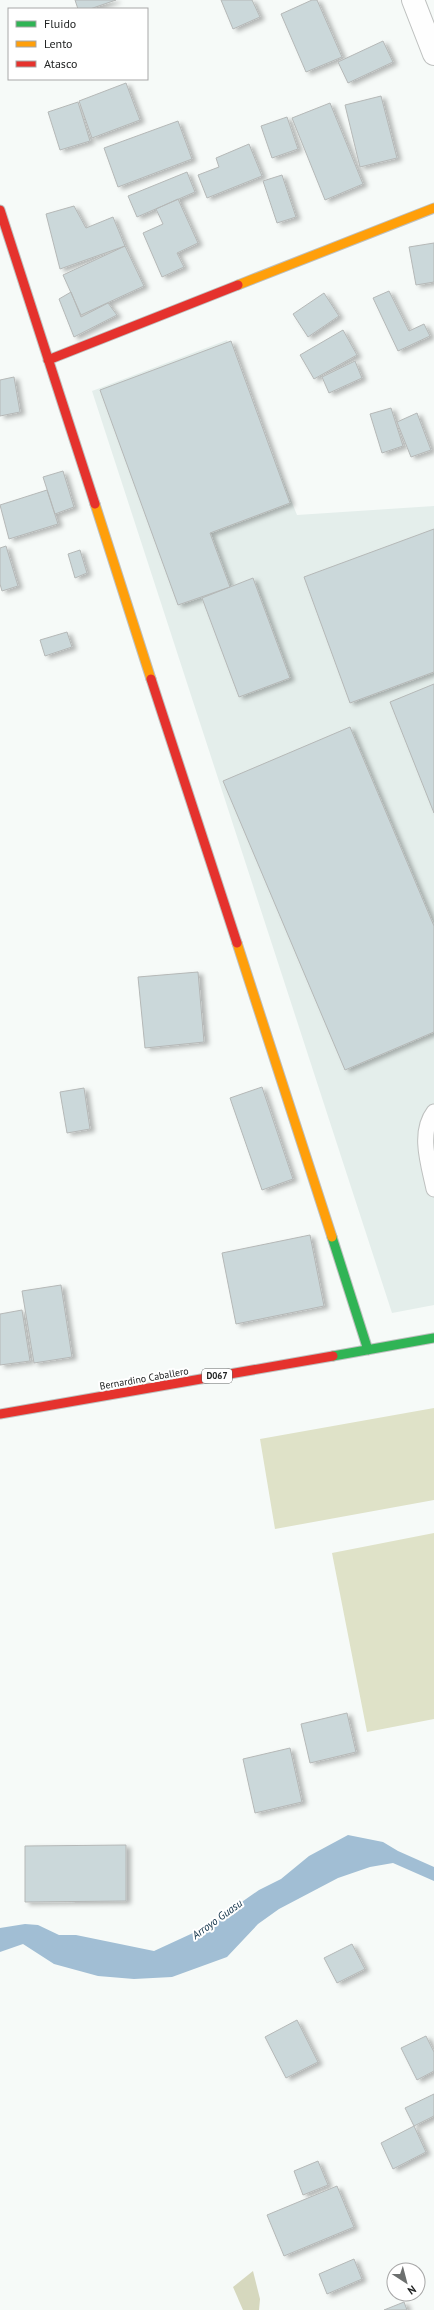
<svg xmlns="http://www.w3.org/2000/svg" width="434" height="2310" font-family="'PT Sans',sans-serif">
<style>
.built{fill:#e4eeeb}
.green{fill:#dfe2c8}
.forest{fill:#d6d8be}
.water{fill:#a1bed4}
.building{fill:#cbd8da;stroke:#b5b8b7;filter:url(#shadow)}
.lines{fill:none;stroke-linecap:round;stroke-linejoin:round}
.lane-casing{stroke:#bec0bf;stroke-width:17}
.street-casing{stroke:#bec0bf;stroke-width:24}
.fast-casing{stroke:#bec0bf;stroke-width:11}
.slow-casing{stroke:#bec0bf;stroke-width:11}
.jam-casing{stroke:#bec0bf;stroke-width:11}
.lane{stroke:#fefefe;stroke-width:15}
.street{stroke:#fefefe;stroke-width:22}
.fast{stroke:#30b455;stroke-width:9}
.slow{stroke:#ff9f0a;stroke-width:9}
.jam{stroke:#e5322d;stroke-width:9}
.labels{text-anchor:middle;stroke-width:4;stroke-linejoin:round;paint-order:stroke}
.shield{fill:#fff;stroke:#646666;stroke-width:1}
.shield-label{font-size:9px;font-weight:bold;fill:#222424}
.street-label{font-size:10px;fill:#222424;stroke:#fff}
.water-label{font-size:11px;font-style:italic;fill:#0d2f45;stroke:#fff}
</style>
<defs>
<filter id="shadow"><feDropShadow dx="4.5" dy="2.5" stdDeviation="2" flood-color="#0004"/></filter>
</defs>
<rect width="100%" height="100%" fill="#f6faf8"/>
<!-- built -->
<path class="built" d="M227 340 297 515 434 506V1305L392 1313 92 391Z"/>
<!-- green -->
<path class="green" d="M434 1408V1500L275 1529 260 1439Z
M434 1533V1719L367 1732 332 1553Z"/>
<!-- forest -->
<path class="forest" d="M253 2271 260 2299 259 2310H243L233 2287Z"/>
<!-- water -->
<path class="water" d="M348 1835 383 1842 398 1851 434 1867V1881L393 1863 370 1867 338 1878 279 1909 258 1924 227 1957 172 1977 134 1979 98 1976 54 1964 23 1944 0 1952V1928L25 1924 38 1925 59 1935H76L154 1951 206 1927 259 1890 281 1879 309 1856Z"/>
<!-- building -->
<path class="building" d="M75 0H116L90 9H78Z
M221 0H252L260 17 233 29Z
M312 0H317L342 57 306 72 281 14Z
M383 41 393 62 348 83 338 62Z
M126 83 140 120 92 138 79 101Z
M381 96 397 158 360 167 345 105Z
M78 102 90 141 60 150 48 112Z
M330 103 363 184 325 200 292 118Z
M287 117 298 149 272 158 261 126Z
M178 121 192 159 118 187 104 148Z
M249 144 262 176 207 198 198 175 219 167 216 158Z
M187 172 195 192 137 217 128 196Z
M282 175 296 217 277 223 263 181Z
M178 199 198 243 177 253 184 267 162 277 143 233 163 224 156 209Z
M74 206 86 228 113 217 125 246 60 269 46 214Z
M434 243V282L416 285 409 247Z
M125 246 144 286 81 315 63 275Z
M389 291 409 331 424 324 430 336 398 351 373 298Z
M71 292 81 317 108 303 117 315 74 337 59 299Z
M324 293 339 316 308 337 293 314Z
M343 330 357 355 314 379 300 355Z
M231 341 290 503 210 533 230 587 178 605 100 390Z
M355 361 362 378 329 393 322 377Z
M14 377 20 412 0 416V380Z
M391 408 403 446 382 453 370 414Z
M417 413 431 450 411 457 397 422Z
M63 471 74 507 55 514 43 477Z
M47 490 58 524 9 539 0 505Z
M434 529V672L350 703 304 577Z
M6 546 18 586 2 591 0 584V548Z
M80 550 87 573 75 578 68 554Z
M253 578 290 678 239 697 202 598Z
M67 632 72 647 45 656 40 640Z
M434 684V813L390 702Z
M350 727 434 926V1032L345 1070 223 781Z
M198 972 204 1042 145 1048 138 977Z
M262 1087 293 1179 262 1190 230 1098Z
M84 1088 90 1129 67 1133 60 1092Z
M310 1235 324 1306 236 1324 222 1253Z
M61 1285 72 1357 34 1363 22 1291Z
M22 1310 30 1361 0 1365V1314Z
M347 1713 356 1752 310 1763 301 1724Z
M290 1748 302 1802 255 1813 243 1759Z
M126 1845V1901L25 1902V1846Z
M352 1944 365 1969 337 1983 324 1958Z
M297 2020 318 2062 286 2078 265 2037Z
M426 2036 434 2052V2071L417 2080 401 2048Z
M434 2094V2116L414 2126 405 2108Z
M414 2126 426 2152 393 2169 381 2143Z
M318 2161 328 2185 303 2195 294 2171Z
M337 2186 354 2227 284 2256 267 2215Z
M354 2259 362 2279 327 2294 319 2274Z
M404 2302 407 2310H384Z"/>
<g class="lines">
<!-- lane casing -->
<g class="lane-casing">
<path id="lane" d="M434 1112C418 1133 429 1165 434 1189"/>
</g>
<!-- street casing -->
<g class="street-casing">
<path id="street" d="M413 0 434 54"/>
</g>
<!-- fast casing -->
<g class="fast-casing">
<path id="fast" d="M332 1237 368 1350
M333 1356 434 1338"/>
</g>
<!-- slow casing -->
<g class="slow-casing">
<path id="slow" d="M238 285 434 208
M95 504 151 679
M237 943 332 1237"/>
</g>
<!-- jam casing -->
<g class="jam-casing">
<path id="jam" d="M0 210 95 504
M48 360 238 285
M151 679 237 943
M0 1414 333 1356"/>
</g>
<!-- lane -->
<use href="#lane" class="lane"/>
<!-- street -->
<use href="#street" class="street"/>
<!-- fast -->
<use href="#fast" class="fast"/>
<!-- slow -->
<use href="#slow" class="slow"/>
<!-- jam -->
<use href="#jam" class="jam"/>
</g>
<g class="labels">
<!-- shield labels -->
<rect class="shield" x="202" y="1369" width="30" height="14" rx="3"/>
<g class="shield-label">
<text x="217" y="1379">D067</text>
</g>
<!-- street labels -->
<g class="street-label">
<text transform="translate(144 1378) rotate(-10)" y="4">Bernardino Caballero</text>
</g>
<!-- water labels -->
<g class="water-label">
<text transform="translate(217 1919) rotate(-36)" y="4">Arroyo Guasu</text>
</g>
</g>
<!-- legend -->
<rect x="8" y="8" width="140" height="72" fill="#ffffff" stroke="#a7a7a7"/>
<rect x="16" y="21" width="20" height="6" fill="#30b455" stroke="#a7a7a7"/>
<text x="44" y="28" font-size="12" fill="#222424">Fluido</text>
<rect x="16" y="41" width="20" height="6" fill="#ff9f0a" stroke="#a7a7a7"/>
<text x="44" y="48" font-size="12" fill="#222424">Lento</text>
<rect x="16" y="61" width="20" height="6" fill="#e5322d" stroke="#a7a7a7"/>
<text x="44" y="68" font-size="12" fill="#222424">Atasco</text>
<!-- north arrow -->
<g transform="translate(406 2282) rotate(144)"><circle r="19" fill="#ffffff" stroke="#a7a7a7"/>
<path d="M0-3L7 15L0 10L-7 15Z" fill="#6c6f6e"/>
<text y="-6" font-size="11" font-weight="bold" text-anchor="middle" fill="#222424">N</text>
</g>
</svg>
